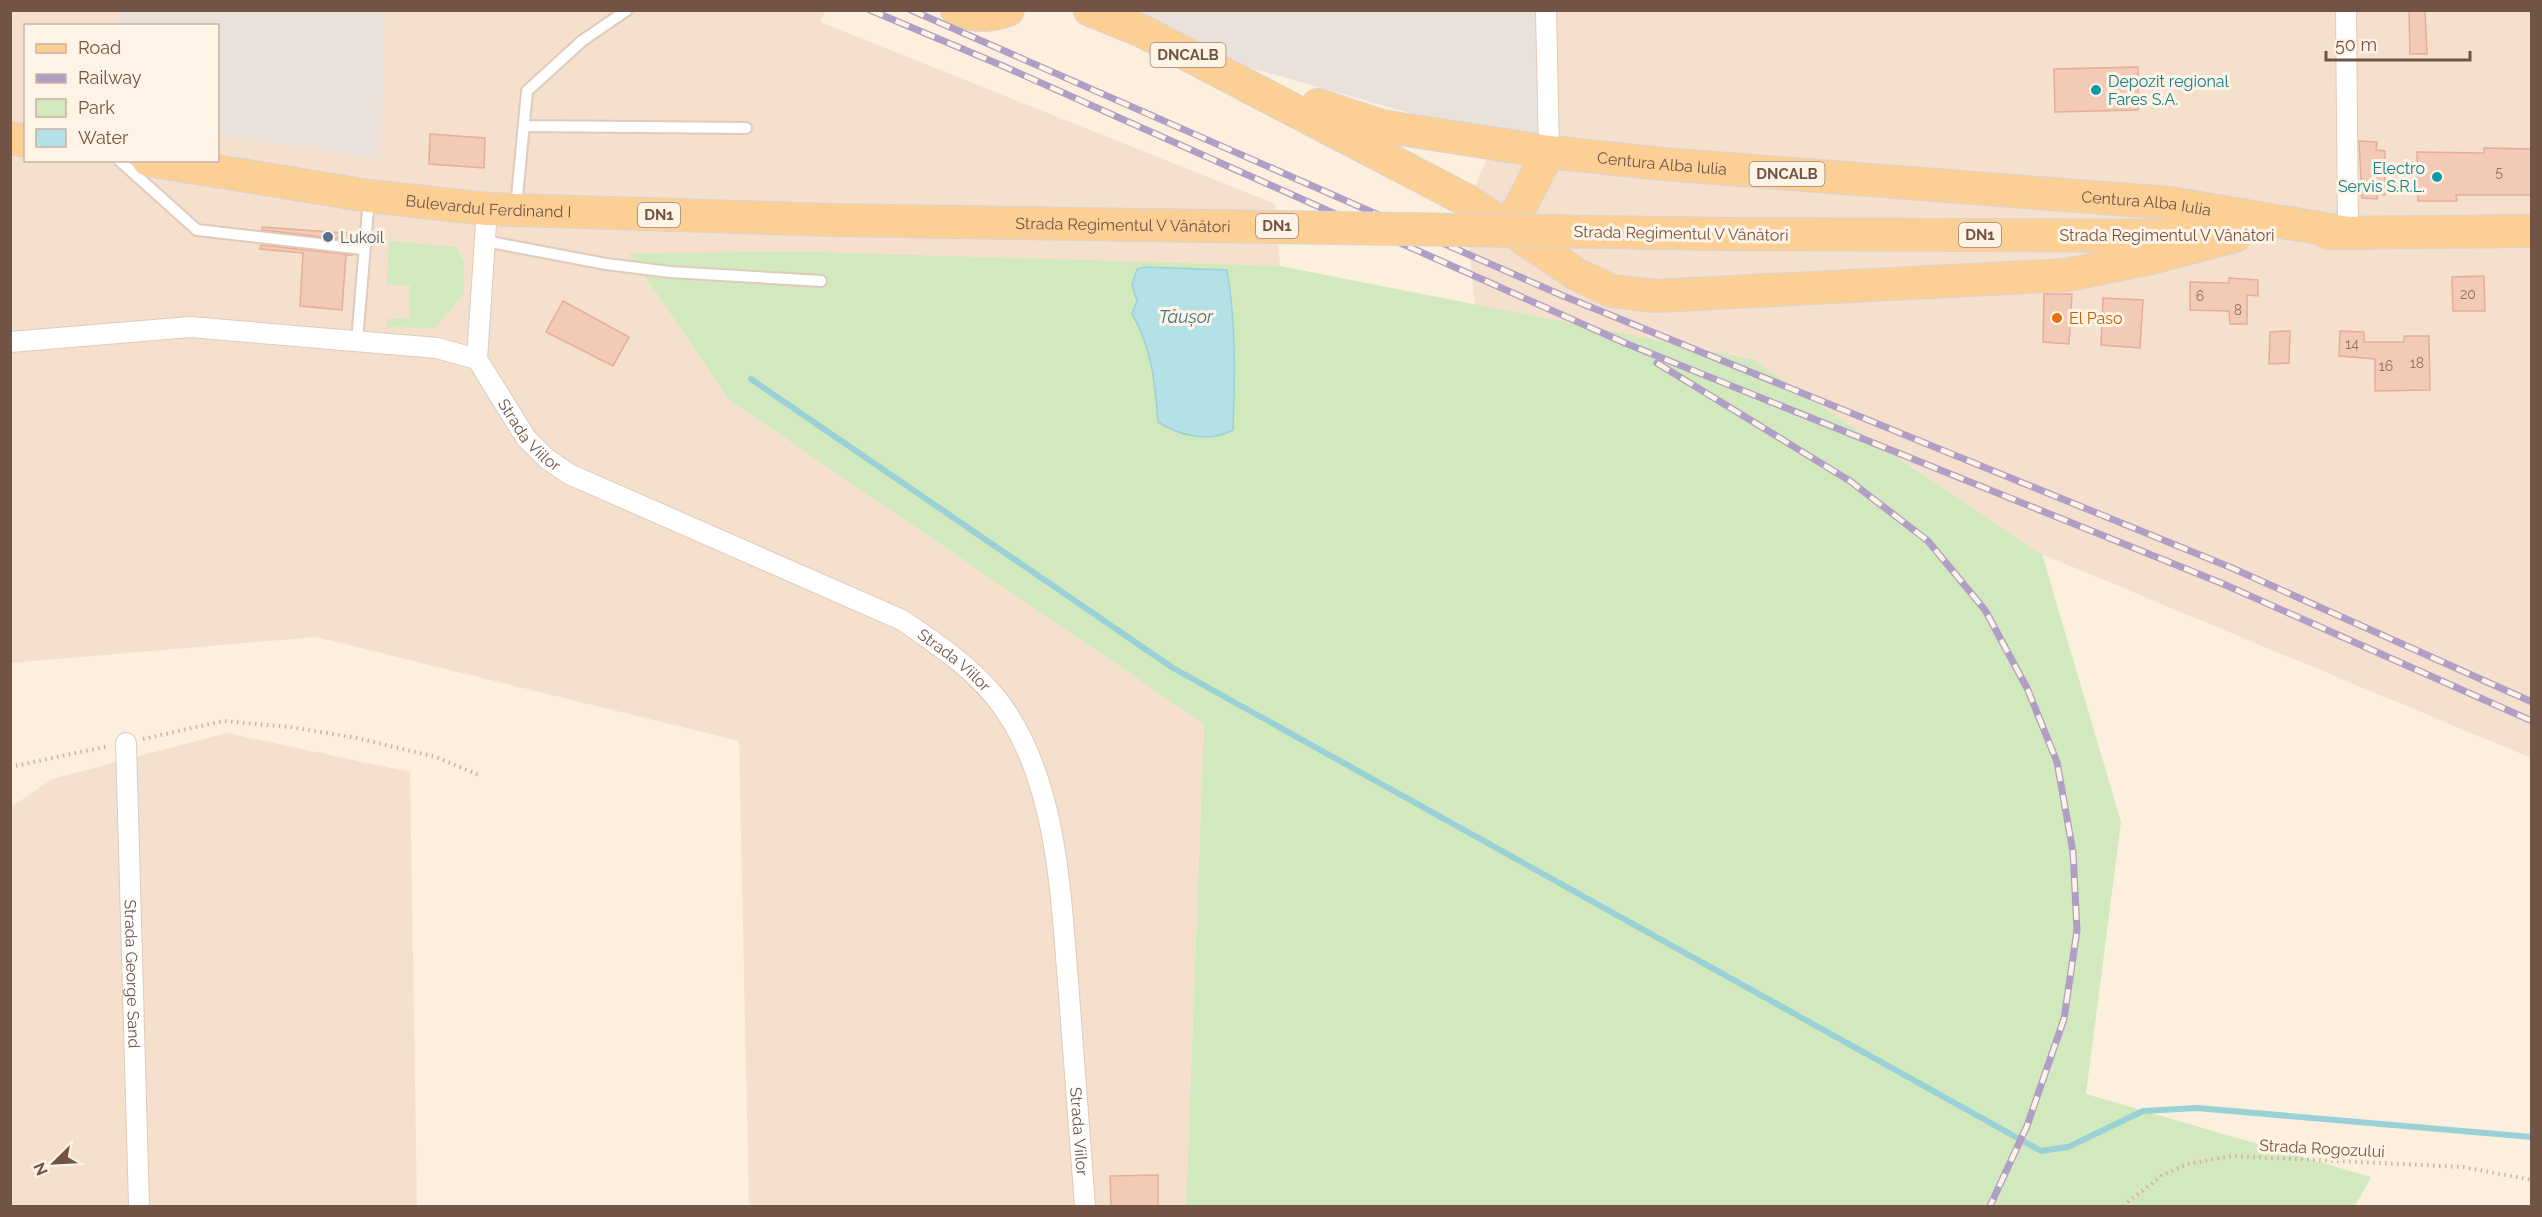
<svg xmlns="http://www.w3.org/2000/svg" width="2542" height="1217" font-family="Raleway,sans-serif">
<style>
.residential{fill:#f4e0cd;fill-rule:evenodd}
.industrial{fill:#eae1db}
.green{fill:#d2e9be}
.water{fill:#b3e1e5;stroke:#9ad1d7;stroke-width:1.5}
.lines{fill:none;stroke-linecap:round;stroke-linejoin:round}
.stream{stroke:#9ad1d7;stroke-width:6}
.building{fill:#f2cab6;stroke:#e4af96;stroke-width:1.5}
.lane-casing{stroke:#e0cabb;stroke-width:14}
.street-casing{stroke:#e0cabb;stroke-width:22}
.primary-casing{stroke:#dad3cf;stroke-width:34}
.path{stroke:#d6ae9a;stroke-width:4;stroke-dasharray:1.5 4.5;stroke-linecap:butt}
.lane{stroke:#fff;stroke-width:10}
.street{stroke:#fff;stroke-width:20}
.primary{stroke:#fcd095;stroke-width:32}
.rail-casing{stroke:#b19ec4;stroke-width:7}
.rail{stroke:#fff3e5;stroke-width:4.5;stroke-dasharray:14;stroke-linecap:butt}
.primary-bridge-casing{stroke:#dad3cf;stroke-width:34;stroke-linecap:butt}
.primary-bridge{stroke:#fcd095;stroke-width:32}
.culture-dot{fill:#0f9aa8;stroke:#fff3e5;stroke-width:2}
.service-dot{fill:#5c6f8a;stroke:#fff3e5;stroke-width:2}
.food-dot{fill:#e8710a;stroke:#fff3e5;stroke-width:2}
.labels{text-anchor:middle;stroke-width:6;stroke-linejoin:round;paint-order:stroke}
.number-label{font-size:14px;fill:#927263}
.shield{fill:#fff3e5;stroke:#9c8476;stroke-width:1.5}
.shield-label{font-size:15px;font-weight:bold;fill:#725447}
.culture-label{font-size:16px;fill:#0d838f;stroke:#fff3e5;text-anchor:start}
.street-label{font-size:16px;fill:#725447;stroke:#fff3e5}
.service-label{font-size:16px;fill:#4e5e75;stroke:#fff3e5;text-anchor:start}
.food-label{font-size:16px;fill:#c56008;stroke:#fff3e5;text-anchor:start}
.water-label{font-size:18px;font-style:italic;fill:#3e787f;stroke:#fff3e5}
</style>
<rect width="100%" height="100%" fill="#fcefde"/>
<!-- residential -->
<path class="residential" d="M11 11H825L820 22 1275 204 1280 266 629 253 729 400 1204 724 1186 1206H749L739 741 316 637 11 663ZM26 26H218V160H26Z
M1517 11H2531V758L2037 552 1752 359 1475 306 1465 212 1516 87Z
M227 733 410 772 417 1206H11V807L52 779Z"/>
<!-- industrial -->
<path class="industrial" d="M121 11H385L381 159 218 135V26L120 25Z
M1139 11H1535L1539 136 1420 116 1248 67Z"/>
<!-- green -->
<path class="green" d="M389 241 456 247 464 261V293L435 328 387 327V319L409 318 410 285H387Z
M814 252 1280 266 1752 359 2037 552 2042 554 2121 822 2086 1094 2371 1177 2355 1206H1186L1204 724 729 400 629 253Z"/>
<!-- water -->
<path class="water" d="M1144 267 1227 270C1236 323 1235 376 1233 430 1209 443 1180 436 1158 422 1155 383 1152 348 1132 314L1137 301 1132 285 1137 269Z"/>
<g class="lines">
<!-- stream -->
<path class="stream" d="M751 379 1173 668 2041 1151 2068 1147 2143 1111 2197 1108 2532 1137"/>
</g>
<!-- building -->
<path class="building" d="M2409 10H2425L2427 54H2410Z
M2138 67V110L2055 112 2054 69Z
M430 134 485 138 484 168 429 164Z
M2359 141 2377 142 2376 150 2385 151V195L2378 194 2377 199 2362 198Z
M2484 148 2532 149V195H2456L2457 201H2418L2417 152 2484 153Z
M262 227 358 234V241L262 230Z
M261 245 353 255H346L342 310 300 306 303 253 260 249Z
M2484 276 2485 311H2453L2452 277Z
M2229 278 2258 280V296L2247 295V324H2230L2229 311 2190 310V282L2229 283Z
M2044 294H2072L2069 344 2043 342Z
M2103 298 2143 300 2140 348 2101 345Z
M563 301 629 337 613 366 546 332Z
M2290 331 2289 363 2269 364 2270 332Z
M2340 331 2364 332V342H2404V336H2429L2430 390 2375 391V359L2339 356Z
M1158 1175V1206H1111L1110 1176Z"/>
<g class="lines">
<!-- lane casing -->
<g class="lane-casing">
<path id="lane" d="M524 126 746 128
M119 160 197 230 363 249
M516 208 527 91 582 41 627 10
M485 241 606 264 670 272 821 281
M357 341 369 198"/>
</g>
<!-- street casing -->
<g class="street-casing">
<g id="street">
<path d="M1546 10 1549 152"/>
<path d="M2346 10 2348 233"/>
<path id="s1" d="M487 209 477 359 526 438 546 458 569 474 902 620C940 646 981 673 1007 713 1059 792 1061 902 1069 994 1074 1065 1080 1136 1085 1206"/>
<path d="M10 342 190 327 437 348 477 359"/>
<path id="s2" d="M126 743 139 1206"/>
</g>
</g>
<!-- primary casing -->
<g class="primary-casing">
<g id="primary">
<path d="M957 10C975 16 990 17 1008 10"/>
<path d="M1090 10 1142 31 1468 201 1576 274 1612 291 1655 296 2067 275 2151 258 2235 236"/>
<path id="s3" d="M1318 105 1381 126 1549 152 1663 164 2169 203 2348 233"/>
<path d="M10 138 26 141"/>
<path id="s4" d="M148 160 369 196 487 209 831 220"/>
<path d="M1509 228 1549 152"/>
<path d="M2328 233 2532 231"/>
<path d="M1724 234 2191 236"/>
</g>
</g>
<!-- path -->
<path class="path" d="M143 739 223 721 290 727 357 738 436 757 481 776
M10 767 109 746
M2123 1206 2161 1176 2187 1164 2232 1156 2463 1167 2532 1180"/>
<!-- lane -->
<use href="#lane" class="lane"/>
<!-- street -->
<use href="#street" class="street"/>
<!-- primary -->
<use href="#primary" class="primary"/>
<!-- rail casing -->
<g class="rail-casing">
<path id="rail" d="M870 10 1003 66 1625 343 2221 583 2532 721
M911 10 1561 295 2232 568 2532 702
M1657 363 1850 481 1928 541 1985 610 2027 688 2057 762 2073 852 2077 930 2064 1019 2027 1126 1990 1206"/>
</g>
<!-- rail -->
<use href="#rail" class="rail"/>
<!-- primary-bridge casing -->
<g class="primary-bridge-casing">
<g id="primary-bridge">
<path id="s5" d="M831 220 1724 234"/>
</g>
</g>
<!-- primary-bridge -->
<use href="#primary-bridge" class="primary-bridge"/>
</g>
<!-- markers -->
<g class="culture-dot">
<circle cx="2096" cy="90" r="6"/>
<circle cx="2437" cy="177" r="6"/>
</g>
<circle class="service-dot" cx="328" cy="237" r="6"/>
<circle class="food-dot" cx="2057" cy="318" r="6"/>
<g class="labels">
<!-- number labels -->
<g class="number-label">
<text x="2499" y="177">5</text>
<text x="2468" y="299">20</text>
<text x="2200" y="301">6</text>
<text x="2238" y="315">8</text>
<text x="2352" y="349">14</text>
<text x="2417" y="368">18</text>
<text x="2386" y="371">16</text>
</g>
<!-- shield labels -->
<g class="shield">
<rect x="1150.5" y="43" width="75" height="24" rx="4.5"/>
<rect x="1749.5" y="162" width="75" height="24" rx="4.5"/>
<rect x="638" y="203" width="42" height="24" rx="4.5"/>
<rect x="1256" y="214" width="42" height="24" rx="4.5"/>
<rect x="1959" y="223" width="42" height="24" rx="4.5"/>
</g>
<g class="shield-label">
<text x="1188" y="60">DNCALB</text>
<text x="1787" y="179">DNCALB</text>
<text x="659" y="220">DN1</text>
<text x="1277" y="231">DN1</text>
<text x="1980" y="240">DN1</text>
</g>
<!-- culture labels -->
<g class="culture-label">
<text x="2108" y="87">Depozit regional<tspan x="2108" dy="18">Fares S.A.</tspan></text>
<text x="2425" y="174" text-anchor="end">Electro<tspan x="2425" dy="18">Servis S.R.L.</tspan></text>
</g>
<!-- street labels -->
<g class="street-label">
<text dy="6" stroke="none"><textPath href="#s3" startOffset="350">Centura Alba Iulia</textPath></text>
<text dy="6" stroke="none"><textPath href="#s3" startOffset="836">Centura Alba Iulia</textPath></text>
<text dy="6" stroke="none"><textPath href="#s4" startOffset="344">Bulevardul Ferdinand I</textPath></text>
<text dy="6" stroke="none"><textPath href="#s5" startOffset="292">Strada Regimentul V Vânători</textPath></text>
<text transform="translate(1681 233) rotate(1)" y="6">Strada Regimentul V Vânători</text>
<text x="2167" y="241">Strada Regimentul V Vânători</text>
<text dy="6" stroke="none"><textPath href="#s1" startOffset="243">Strada Viilor</textPath></text>
<text dy="6" stroke="none"><textPath href="#s1" startOffset="729">Strada Viilor</textPath></text>
<text dy="6" stroke="none"><textPath href="#s2" startOffset="231">Strada George Sand</textPath></text>
<text dy="6" stroke="none"><textPath href="#s1" startOffset="1233">Strada Viilor</textPath></text>
<text transform="translate(2322 1148) rotate(3)" y="6">Strada Rogozului</text>
</g>
<!-- service labels -->
<g class="service-label">
<text x="340" y="243">Lukoil</text>
</g>
<!-- food labels -->
<g class="food-label">
<text x="2069" y="324">El Paso</text>
</g>
<!-- water labels -->
<g class="water-label">
<text x="1186" y="323">Tăușor</text>
</g>
</g>
<!-- border -->
<rect width="2542" height="1217" fill="none" stroke="#725447" stroke-width="24"/>
<!-- legend -->
<rect x="24" y="24" width="195" height="138" fill="#fff3e5" stroke="#c7b3a6" stroke-width="1.5"/>
<rect x="36" y="44" width="30" height="9" fill="#fcd095" stroke="#c7b3a6" stroke-width="1.5"/>
<text x="78" y="54" font-size="18" fill="#725447">Road</text>
<rect x="36" y="74" width="30" height="9" fill="#b19ec4" stroke="#c7b3a6" stroke-width="1.5"/>
<text x="78" y="84" font-size="18" fill="#725447">Railway</text>
<rect x="36" y="99" width="30" height="18" fill="#d2e9be" stroke="#c7b3a6" stroke-width="1.5"/>
<text x="78" y="114" font-size="18" fill="#725447">Park</text>
<rect x="36" y="129" width="30" height="18" fill="#b3e1e5" stroke="#c7b3a6" stroke-width="1.5"/>
<text x="78" y="144" font-size="18" fill="#725447">Water</text>
<!-- north arrow -->
<g transform="translate(54 1163) rotate(246)" stroke="#fff3e5" stroke-width="4.5" paint-order="stroke">
<path d="M0-4.5L10 22L0 15L-10 22Z" fill="#725447"/>
<text y="-9" font-size="16" font-weight="bold" text-anchor="middle" fill="#725447">N</text>
</g>
<!-- scale -->
<path d="M2326 51v9h144v-9" fill="none" stroke="#725447" stroke-width="3"/>
<text x="2335" y="51" font-size="18" fill="#725447" stroke="#fff3e5" stroke-width="4.5" paint-order="stroke">50 m</text>
</svg>
